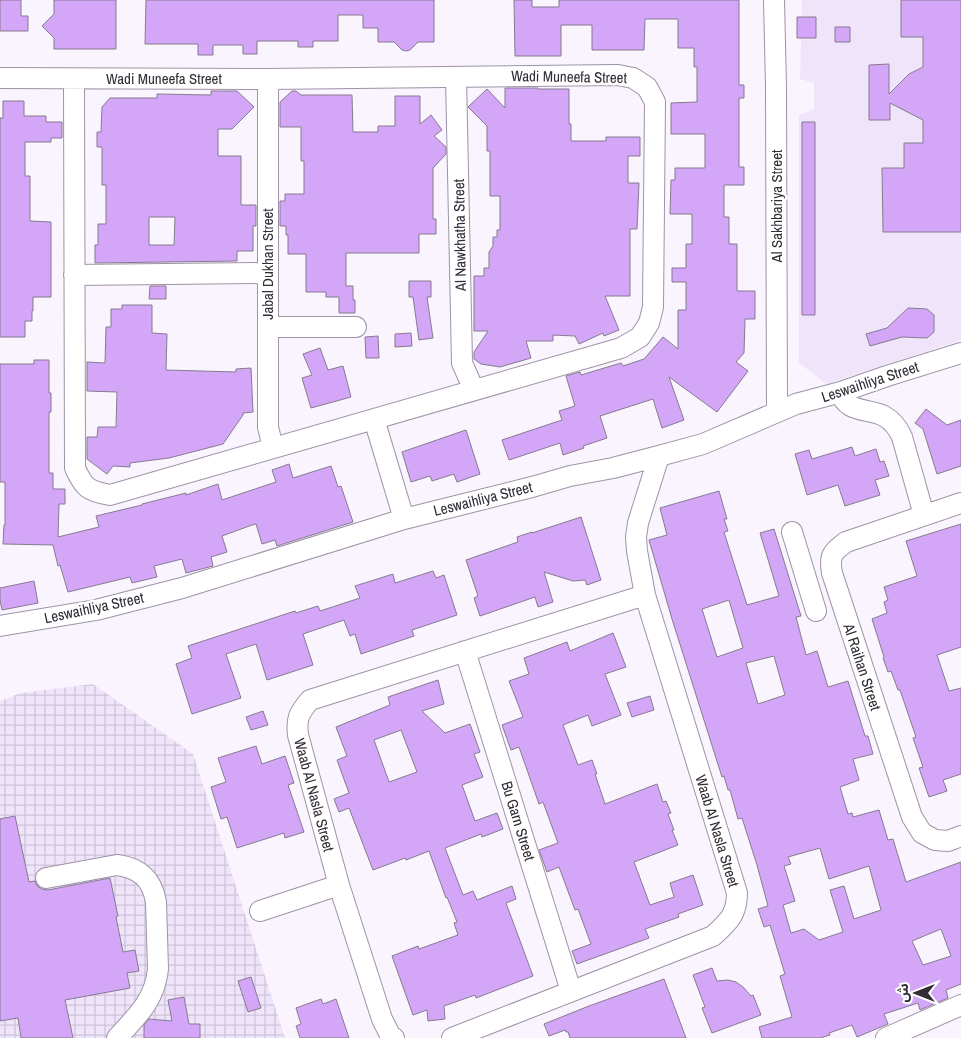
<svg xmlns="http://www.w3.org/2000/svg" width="961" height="1038" font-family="'Archivo Narrow','Noto Sans Arabic',sans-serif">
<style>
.built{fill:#f0e4fb}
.industrial{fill:url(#industrial-grid)}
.building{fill:#d3a6f8;stroke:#867b8f;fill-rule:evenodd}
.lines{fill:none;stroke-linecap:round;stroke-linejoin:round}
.minor-casing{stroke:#9e93a7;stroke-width:22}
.minor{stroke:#fff;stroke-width:20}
.labels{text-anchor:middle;stroke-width:5;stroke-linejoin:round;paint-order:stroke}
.street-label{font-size:15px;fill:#312c35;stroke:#fff}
</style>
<defs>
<pattern id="industrial-grid" width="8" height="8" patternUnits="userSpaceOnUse" patternTransform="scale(1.25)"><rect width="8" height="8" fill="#f0e4fb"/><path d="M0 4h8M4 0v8" fill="none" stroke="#cec4d8"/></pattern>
</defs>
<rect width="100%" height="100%" fill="#f9f4fd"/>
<!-- built -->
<path class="built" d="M802 0H961V340L827 384 799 363V115L814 109V83L800 79Z"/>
<!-- industrial -->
<path class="industrial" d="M93 684 193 754 285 1038H0V701L21 693Z"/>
<!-- building -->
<path class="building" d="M0 0H21V16H28V31H0Z
M54 0H116V49H54V38L42 26 54 14Z
M146 0H434V42H418L410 50 406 51 402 50 394 42H378V28H363V15H338V41H313V47H298V41H257V54H243V45H213V55H198V44H145Z
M514 0H532V7H559V0H739V85H744V98H739V167H744V185H724V217H729V244H737V291H755V319H745L744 353 736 362 748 371 717 412 669 377 684 420 662 428 653 399 600 416 607 438 583 446 584 448 563 455 560 443 509 460 502 440 562 420 559 411 575 406 566 376 580 372 581 375 621 363 623 366 644 359 663 337 678 349V310H686V282H672V268H686V244H692V214H670L671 180H675V168H705V134H671V103L697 102V67H694V48H678V19H645L644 50H592V25H561V56H515Z
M901 0H961V232H883L882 168H904V143H923V120L890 103V120H869V65L889 64V94L909 74 923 67V37H901Z
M797 17H816V38H797Z
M835 27H850V42H835Z
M505 88H538V89H569V124H571V141H606V137H640V156H628V183H639L637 229H630V296H605L619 330 604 336 603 333 579 344 575 336 553 335V341H526L531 358 500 367 481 364 474 359V352L488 331H474V276H484V268H489V252L493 246V237H497V230H500V196H490V151H487V126L468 107 487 89 505 108Z
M211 91H237L254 107 232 129H218V156H241V205H256V226H253V251H237V261L95 263V245H98V224H106V185H102V147H97V132H101L102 107 110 98H157V94L211 95ZM149 217H175L174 245H149Z
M292 91H296L301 95H352L353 132H378V126H395V96H420V124L431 115 442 130 434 136 446 147V154L433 168V219H436V234H419V253H346V286H353V300H355V313H339V297H326V292H306V254H288V235H286V226H280V201H285V194H304V161H301V127H280V102Z
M3 101H24V116H46V122H62V138H51V142H25V176H30V221L51 222V297H33V311H32V321H25V337H0V118H3Z
M802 122H815V315H802Z
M409 281H431V297H427L433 338 419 340 413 297H409Z
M150 286H166V299H149Z
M122 305H152V333L167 334 166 370 236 372V369L251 368 253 412 243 413V415L223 444 169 458 130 463V467L113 466 107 474 87 459V437H97L98 427H116L117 392 87 391V362L105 363 106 327H111V309H122Z
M908 308 927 309 934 315V332L927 338 902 337 870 346 866 334 887 328Z
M411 333 412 346 395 347V334Z
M378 336 379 358H366L365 337Z
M320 348 328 370 343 366 351 397 311 408 302 378 312 375 303 354Z
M34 360H49V393H51V412H49V473H53V489H65V504H59L58 537 99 527 96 516 142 505V504L186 493V495L218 484 222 500 276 482 272 470 289 464 293 478 331 466 338 487 341 486 353 522 277 546 275 540 262 544 256 524 252 525 222 536 227 552 211 557 213 566 186 573 182 559 154 566 157 577 132 583 130 577 68 592 60 565 58 566 53 545 3 544 4 525H5V482H0V364H34Z
M926 409 947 425 961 420V466L937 474 923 429 915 423Z
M466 430 480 474 457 482 454 474 432 481 430 476 411 482 402 452Z
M852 447 855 456 876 449 880 462 884 461 889 476 875 480 880 495 845 506 838 485 807 495 795 454 809 450 812 459Z
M719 491 727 519H724L728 531 724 532 747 605 779 596 760 533 774 529 801 616 796 617 806 655 817 651 828 687 848 681 865 736H868L873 754 853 759 859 780 840 787 848 814 852 813 853 817 879 810 888 840 893 839 906 882 961 862V984L946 990 948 998 920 1010 918 1003 884 1014 888 1024 857 1037 852 1025 829 1033 830 1035 820 1038H762L759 1027 792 1017 780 976 785 974 770 925 764 927 758 909 768 906 757 865 742 818 738 819 730 790H728L724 776 722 777 672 619 649 540 667 535 660 508ZM729 600 743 648 717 657 702 609ZM774 656 785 695 758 704 746 663ZM820 848 829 879 869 866 881 910 854 919 844 886 830 890 843 932 819 940 804 929 791 933 783 905 795 901 784 866 791 864 788 857ZM941 929 951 956 923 965 912 941Z
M581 517 601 580 587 585 585 580 573 581 544 572 553 602 538 607 535 597 480 616 474 598 478 596 466 560 518 542 517 537 532 532V533Z
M961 524V647L937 655 949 691 961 688V774L943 780 947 791 929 797 919 768 923 767 913 738 916 737 900 690H898L891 671 888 672 883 658 884 657 872 619 887 613 884 602 888 600 884 587 917 576 906 541Z
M433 571 436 578 444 575 457 615 412 630 414 636 361 654 355 634 350 636 344 620 303 634 313 665 267 680 256 644 226 654 241 698 192 714 176 664 192 658 188 646 295 611 296 613 318 606 320 611 360 598 355 586 393 574 395 583Z
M34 581 38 603 2 610 0 600V588Z
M613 633 626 667 605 674 621 715 592 726 588 715 563 725 578 765 592 760 597 774H595L605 804 657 784 663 802 666 801 671 813 668 814 674 830H672L678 845 634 862 650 905 674 897 670 883 693 875 703 905 678 914 679 917 645 929 649 938 577 964 572 951 591 944 578 909 575 910 559 867 547 872 539 850 558 843 543 802 539 804 519 747 511 750 502 725 523 717 509 681 529 674 524 658 567 642 570 651Z
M438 680 444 704 422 711 445 733 470 724 480 752 474 754 483 777 462 785 475 821 497 813 503 829 482 837 481 834 445 848 463 895 473 891 477 900 512 886 516 899 506 903 533 976 476 998 475 995 444 1006 445 1019 428 1021 427 1010 413 1015 392 956 418 946 419 949 458 935 454 923 457 922 447 897 446 898 429 851 406 860 405 858 373 870 349 808 339 812 334 799 349 793 337 760 347 756 336 727 390 705 388 697ZM401 730 417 772 389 782 374 740Z
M650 696 654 710 632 717 627 703Z
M263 711 268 725 251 730 246 717Z
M256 746 262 764 285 756 294 783 288 785 304 832 285 838 284 833 237 848 227 817 221 819 211 787 226 782 218 758Z
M15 816 29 882 35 881 37 886 42 889 48 890 110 878 118 916 116 917 123 952 135 950 139 971 127 973 130 988 65 1000 73 1038H21L18 1018 0 1021V819Z
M712 968 717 981 728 980 736 982 743 987 751 996 753 995 761 1015 712 1033 702 1008 705 1007 693 975Z
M251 977 261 1008 248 1012 238 981Z
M664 979 686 1038H570L568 1032H566L565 1030 549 1036 544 1024 589 1006Z
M184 997 189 1024H200V1038H144V1025L149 1019 172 1021 168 1000Z
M321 999 323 1004 336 999 349 1038H300L296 1026 301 1024 296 1008Z"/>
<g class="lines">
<!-- minor casing -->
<g class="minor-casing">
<path id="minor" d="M774 0 776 87 777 412
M456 77 462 363 474 390
M0 78 268 79 618 75 633 78 647 87 655 102 653 307 649 323 640 337 621 348 110 495C88 491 84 488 75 468L74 79
M268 79V427L273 448
M74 275 268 273
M268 327H356
M841 392C845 413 868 408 884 416 893 421 898 428 902 437L924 515
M374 419 404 519
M961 503 846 542C832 552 829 556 832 573L912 817 922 833 935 840 948 841 961 836
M792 532 816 611
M0 626 96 610 182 588 404 519 532 487 570 476 613 468 659 456 703 444 796 404 841 392 887 376 961 353
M465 651 571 991
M46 878 117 865C140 868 152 879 156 902L158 969C155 1000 137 1016 117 1038
M260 911 339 885
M394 1038 390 1035 382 1019 339 885 298 735C296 718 299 713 310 700L645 595
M452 1038 713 936C728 922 737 915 737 893L645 595 637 551 636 537 638 523 659 456
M886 1038 961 1005"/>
</g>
<!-- minor -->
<use href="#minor" class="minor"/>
</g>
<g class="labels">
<!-- street labels -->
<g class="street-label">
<text transform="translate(569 77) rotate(1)" y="5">Wadi Muneefa Street</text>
<text x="164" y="84">Wadi Muneefa Street</text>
<text transform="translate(777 206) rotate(-90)" y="5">Al Sakhbariya Street</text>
<text transform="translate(460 235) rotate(-91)" y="5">Al Nawkhatha Street</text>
<text transform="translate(268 264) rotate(-90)" y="5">Jabal Dukhan Street</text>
<text transform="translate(870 382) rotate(-18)" y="5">Leswaihliya Street</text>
<text transform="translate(483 499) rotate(-14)" y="5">Leswaihliya Street</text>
<text transform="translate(94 608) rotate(-12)" y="5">Leswaihliya Street</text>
<text transform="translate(862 667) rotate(72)" y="5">Al Raihan Street</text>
<text transform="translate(314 795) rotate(75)" y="5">Waab Al Nasla Street</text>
<text transform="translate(518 821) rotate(73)" y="5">Bu Garn Street</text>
<text transform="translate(717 831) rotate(73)" y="5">Waab Al Nasla Street</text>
</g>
</g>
<!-- north arrow -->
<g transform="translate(916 993) rotate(270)" stroke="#ffffff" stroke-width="4" paint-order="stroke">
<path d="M0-4L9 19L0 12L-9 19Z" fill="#312c35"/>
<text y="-8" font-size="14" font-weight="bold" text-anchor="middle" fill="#312c35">ش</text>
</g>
</svg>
